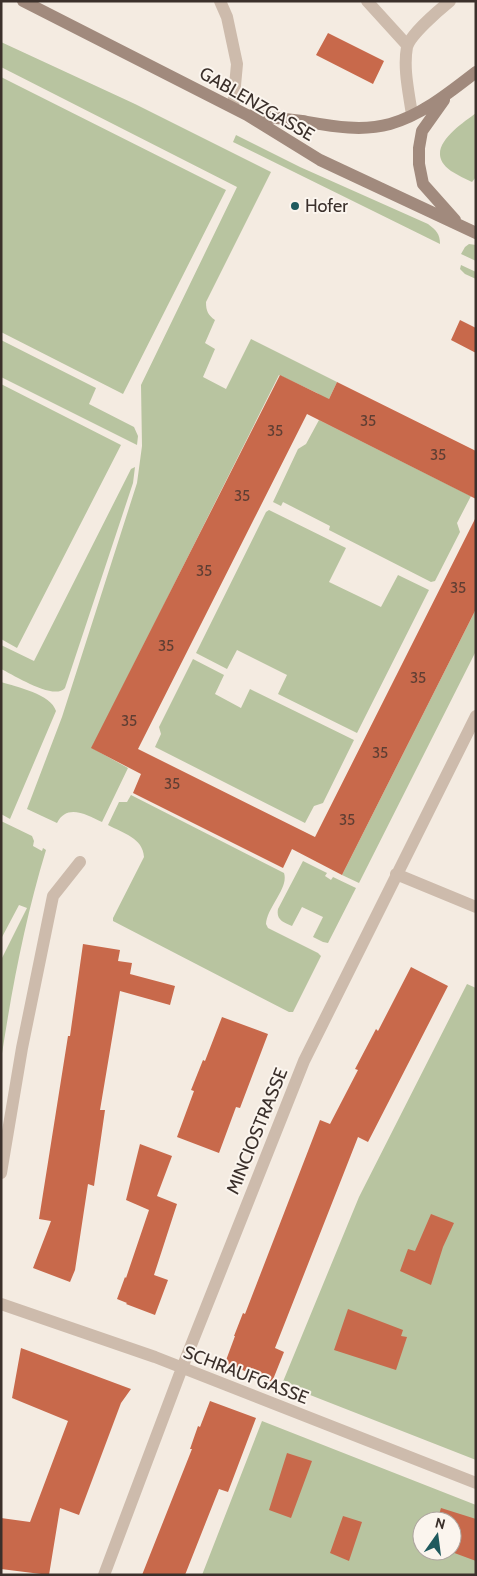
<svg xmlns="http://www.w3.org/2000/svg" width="477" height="1576" font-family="Cabin,sans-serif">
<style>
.green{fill:#b8c4a0;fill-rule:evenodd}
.building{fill:#c8694b}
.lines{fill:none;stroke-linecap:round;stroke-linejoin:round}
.service{stroke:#cdbbac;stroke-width:12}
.minor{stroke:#cdbbac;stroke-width:12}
.secondary{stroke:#a18a7d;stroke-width:12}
.poi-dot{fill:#1f5a5e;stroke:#fbf5ee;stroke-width:2}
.labels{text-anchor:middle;stroke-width:4;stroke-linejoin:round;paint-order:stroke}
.number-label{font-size:15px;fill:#5e3e33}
.street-label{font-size:18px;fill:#3b302b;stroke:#fbf5ee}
.poi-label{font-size:18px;fill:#3b302b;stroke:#fbf5ee;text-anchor:start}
</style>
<rect width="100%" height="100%" fill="#f4ebe1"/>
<!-- green -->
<path class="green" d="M1 42 135 104 271 172 206 302C206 311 208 315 215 320L205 343 215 349 203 377 226 389 251 339 337 382 328 401 317 393 279 375 92 748 128 768 102 822C87 815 67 803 57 823L27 809 62 717 137 483 142 446 141 385 237 187 1 67Z
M1 77 226 190 123 394 1 332Z
M476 113V177L472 182C465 179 458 175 451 171 421 150 460 125 476 113Z
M236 135 300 167 428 224C436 230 440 234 440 244L233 142Z
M469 244 476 245V261L461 254 465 247Z
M461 265 476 272V279L465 274 460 269Z
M1 340 96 388 89 404 134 427 138 436 137 445 1 377Z
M1 384 121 445 17 648 1 639Z
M319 420 471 496 457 523 460 532 435 581 431 582 329 530 330 526 283 502 281 506 273 502 298 449 306 444Z
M135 467 133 483 65 688C54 701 14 675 1 669V645L34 661 131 469Z
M269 510 346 548 329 582 381 607 398 575 429 590 357 733 278 694 287 675 237 650 227 669 196 653 266 512Z
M476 609V651L359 883 342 875Z
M193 659 224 675 215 694 241 708 250 689 354 740 323 803 314 806 305 823 155 747 161 734 159 727Z
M1 682C17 687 51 694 56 711L10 819 1 814Z
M131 795 284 873C289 888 267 907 266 924L268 928 318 953 321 956 293 1012H289L113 921V918L144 857C143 838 123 833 108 825L119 802H127Z
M1 821 32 836 34 841 33 846 42 851 43 848 46 850C25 919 12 988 1 1060V960L27 908 19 905 1 939Z
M303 861 327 873 325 876 331 880 333 877 356 888 328 943 323 942 313 937 323 917 302 907 292 926C283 922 276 920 278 909Z
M467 984 476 988V1460L282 1384 359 1197Z
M262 1421 476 1505V1575H202ZM422 1521H452V1551H422Z"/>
<!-- building -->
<path class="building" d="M328 33 384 61 373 84 316 55Z
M460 320 476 328V353L451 340Z
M280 375 329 399 337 382 476 451V499L307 414 138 749 315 837 476 517V609L342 875 292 849 283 868 133 793 141 774 91 748Z
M83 944 120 950 118 961 132 963 130 974 175 986 170 1005 120 991 100 1110H105L94 1186 88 1184 75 1270 70 1282 33 1268 51 1221 39 1219 68 1036H70Z
M411 967 448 986 368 1142 358 1137 275 1348 284 1352 272 1382 225 1363 235 1336H234L243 1313 245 1314 320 1120 330 1124 358 1070 355 1069 376 1029 378 1031Z
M222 1017 268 1034 240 1108 236 1107 219 1153 177 1137 194 1091 191 1090 203 1060 205 1061Z
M140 1144 172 1156 157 1196 177 1204 154 1275 168 1280 155 1315 126 1304 127 1303 117 1299 125 1277 126 1278 149 1210 126 1200Z
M431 1214 454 1223 443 1247 431 1285 400 1271 408 1249 415 1251Z
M348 1309 403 1330 401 1336 407 1337 396 1370 334 1350Z
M21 1348 131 1389 121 1403 79 1515 60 1508 49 1575 1 1569V1518L30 1522 68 1421 12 1398Z
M210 1401 256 1418 228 1492 219 1489 185 1575H142L192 1449H190L198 1426 200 1427Z
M287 1453 312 1461 291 1518 269 1510Z
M441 1508 476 1519V1561L449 1551H452V1521H437Z
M343 1516 362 1522 349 1561 330 1553Z"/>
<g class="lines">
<!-- service -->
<path class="service" d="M220 1 227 17 237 64 233 107
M367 1 407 45
M412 115C409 93 403 69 407 47 410 35 439 10 450 1"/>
<!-- minor -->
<path class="minor" d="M396 874 476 907
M1 1173 22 1048 53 896 80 862
M1 1304 155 1357 476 1483
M104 1575 182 1368 304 1061 476 716"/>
<!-- secondary -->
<path class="secondary" d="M23 1 247 115 320 160 476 233
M444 100 422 131 419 148V164L423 184 455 220
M252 115C269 117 286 119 302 121 331 126 361 132 390 124 422 115 450 92 476 72"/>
</g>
<!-- markers -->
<circle class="poi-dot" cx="295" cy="206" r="5"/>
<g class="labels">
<!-- number labels -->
<g class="number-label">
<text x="368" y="426">35</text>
<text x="275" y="436">35</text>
<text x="438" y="460">35</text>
<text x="242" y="501">35</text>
<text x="204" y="576">35</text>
<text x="458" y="593">35</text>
<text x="166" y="651">35</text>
<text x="418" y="683">35</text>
<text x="129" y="726">35</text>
<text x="380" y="758">35</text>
<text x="172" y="789">35</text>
<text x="347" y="825">35</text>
</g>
<!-- street labels -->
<g class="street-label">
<text transform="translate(257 104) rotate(30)" y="6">GABLENZGASSE</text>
<text transform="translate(257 1131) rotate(-68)" y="6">MINCIOSTRASSE</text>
<text transform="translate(246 1375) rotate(21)" y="6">SCHRAUFGASSE</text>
</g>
<!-- poi labels -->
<g class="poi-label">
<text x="305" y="212">Hofer</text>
</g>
</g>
<!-- border -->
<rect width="477" height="1576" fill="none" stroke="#3b302b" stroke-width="5"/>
<!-- north arrow -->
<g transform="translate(437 1536) rotate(14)"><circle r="24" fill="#fbf5ee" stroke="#aea6a0"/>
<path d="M0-4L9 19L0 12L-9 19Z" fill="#1f5a5e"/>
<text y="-8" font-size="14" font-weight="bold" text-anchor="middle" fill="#3b302b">N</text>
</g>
</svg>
